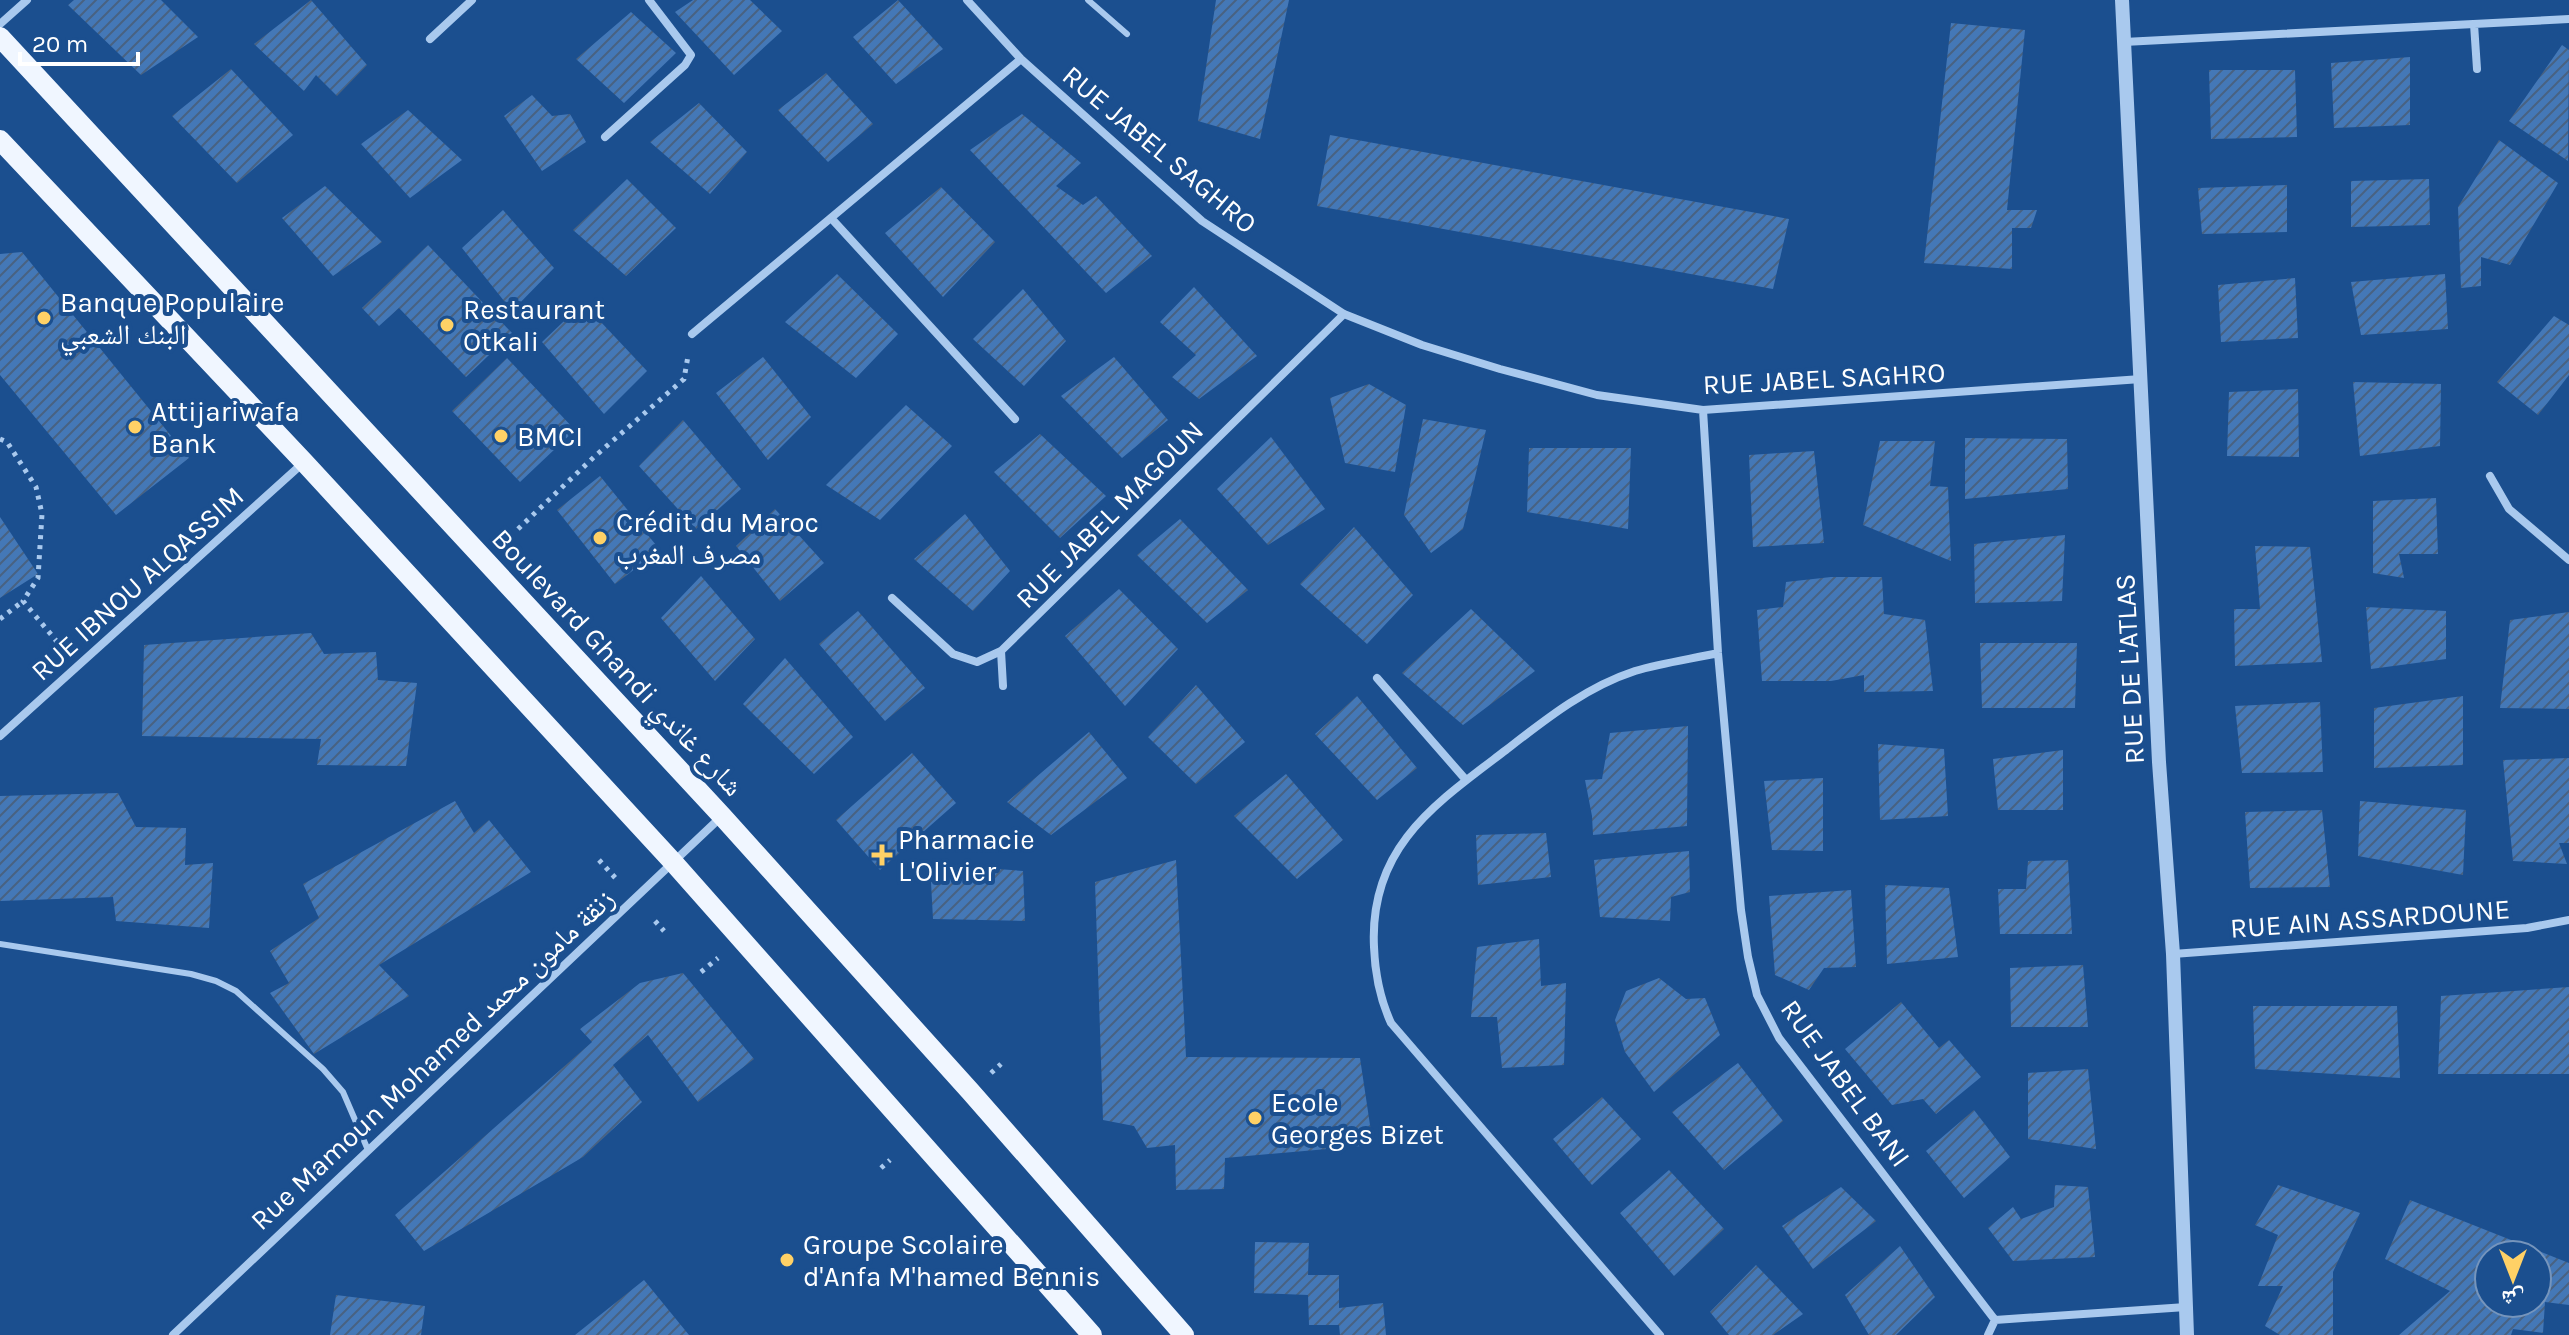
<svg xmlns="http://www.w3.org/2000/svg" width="2569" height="1335" font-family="Karla,'Noto Naskh Arabic',sans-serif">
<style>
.building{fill:url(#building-hatch);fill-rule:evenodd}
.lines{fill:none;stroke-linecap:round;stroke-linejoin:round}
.path{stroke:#a9c9ee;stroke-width:5;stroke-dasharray:4 6;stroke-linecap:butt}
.service{stroke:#a9c9ee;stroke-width:6}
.minor{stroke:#a9c9ee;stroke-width:8}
.tertiary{stroke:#a9c9ee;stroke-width:14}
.primary{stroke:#f0f6ff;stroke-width:20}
.poi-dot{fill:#ffd166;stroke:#1b4f8f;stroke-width:3}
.labels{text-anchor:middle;stroke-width:8;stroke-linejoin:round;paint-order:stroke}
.street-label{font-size:28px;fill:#fff;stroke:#1b4f8f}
.poi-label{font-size:28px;fill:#fff;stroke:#1b4f8f;text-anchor:start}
</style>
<defs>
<pattern id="building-hatch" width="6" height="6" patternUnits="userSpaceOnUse" patternTransform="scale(2)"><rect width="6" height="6" fill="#4478b7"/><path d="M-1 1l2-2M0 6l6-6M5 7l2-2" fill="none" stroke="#486282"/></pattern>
</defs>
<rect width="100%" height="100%" fill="#1b4f8f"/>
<!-- building -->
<path class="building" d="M74 0H161L198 37 141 75 68 5Z
M311 0 367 65 337 96 316 75 304 91 254 44Z
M693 0H750L782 31 734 75 675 12Z
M898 0 943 49 896 84 853 37Z
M1216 0H1289L1260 139 1198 121Z
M631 12 676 53 624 103 576 59Z
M1951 23 2025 30 2007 210H2037L2031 228H2012V269L1924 263Z
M2562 45 2569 50 2568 161 2509 121Z
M2410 57V125L2334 128 2331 63Z
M231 69 293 135 237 183 172 116Z
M2209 70H2295L2297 137 2211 139Z
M826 73 873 124 828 162 778 110Z
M532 95 552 116 570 114 586 142 542 171 504 116Z
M699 103 747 152 710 194 650 142Z
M408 110 462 160 410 198 361 144Z
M1022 114 1081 163 1056 186 1083 205 1096 196 1152 256 1106 293 970 150Z
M1330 135 1789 219 1773 289 1317 206Z
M2499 140 2558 183 2510 265 2481 257V286L2461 288 2458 207Z
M627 179 676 228 626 276 573 230Z
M2429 179 2430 225 2351 227V181Z
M2287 185V232L2202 234 2198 188Z
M325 186 382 242 333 276 282 218Z
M941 187 995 242 943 297 885 233Z
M503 210 554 268 512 311 462 248Z
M428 245 512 333 466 377 399 308 379 326 362 308Z
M22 252 189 458 116 515 0 375V254Z
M837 274 898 334 856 378 785 322Z
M2445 274 2448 329 2361 335 2351 282Z
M2295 278 2298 338 2221 342 2218 285Z
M1194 287 1257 356 1199 399 1172 377 1196 355 1160 322Z
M1023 289 1066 341 1024 386 973 339Z
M583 303 647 371 604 414 542 342Z
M2554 316 2569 325V375L2538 415 2497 382Z
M763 357 811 417 768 460 716 393Z
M1114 357 1168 420 1122 458 1061 396Z
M507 358 575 430 520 482 452 411Z
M2353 382 2441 384 2440 446 2360 456Z
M1369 384 1406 405 1395 472 1345 463 1330 398Z
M2298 389 2299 457 2227 456 2229 392Z
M906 405 952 446 880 520 826 485Z
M1423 419 1486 430 1463 529 1431 553 1404 515Z
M683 420 741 489 696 529 639 466Z
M1040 434 1106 496 1060 538 994 472Z
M1271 437 1325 509 1268 545 1217 489Z
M1965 438 2067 439 2068 489 1965 499Z
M1880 441H1935L1930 486 1948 487 1951 561 1863 525Z
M1529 448H1631L1628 529 1527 512Z
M1814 451 1824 543 1753 547 1749 455Z
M600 476 660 550 615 584 557 510Z
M2436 498 2438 554H2399L2404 578 2373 573V501Z
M775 509 824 563 780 601 736 546Z
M965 514 1010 571 973 611 914 559Z
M0 517 38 574 0 598Z
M1180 519 1248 590 1207 623 1137 555Z
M1354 527 1413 595 1367 644 1300 584Z
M2065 535 2062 601 1975 603 1974 544Z
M2255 546 2310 547 2322 662 2235 666 2234 609H2260Z
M701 576 755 639 715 681 661 618Z
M1831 577H1882L1884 614 1925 620 1933 691 1864 692V675L1831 681H1762L1757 610 1783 607 1786 582Z
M1119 589 1178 649 1125 706 1065 636Z
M2366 607 2446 611V659L2371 669Z
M1471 609 1535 671 1463 725 1402 673Z
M858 611 925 688 885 721 819 644Z
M2569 612V709L2500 708 2510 620Z
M311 633 324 654 376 652 378 680 417 683 406 766 317 765 321 739 142 736 144 645Z
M1980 643H2077L2075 708H1982Z
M785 658 853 737 814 774 743 704Z
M1196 685 1245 742 1196 784 1148 737Z
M1357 696 1417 768 1377 800 1315 734Z
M2463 696V765L2374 768V708Z
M2320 702 2323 772 2242 773 2235 706Z
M1688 726 1687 826 1593 835 1592 816 1585 780 1602 779 1610 733Z
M1089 732 1127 778 1051 835 1007 802Z
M1878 744 1944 749 1948 816 1880 820Z
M2063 750V810H1998L1993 759Z
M912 753 956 803 880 870 836 820Z
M2569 758V843H2559L2567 864 2513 861 2503 760Z
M1286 774 1343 840 1297 879 1234 816Z
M1823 778V851L1772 850 1764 781Z
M118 793 136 827 186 828 185 865 213 863 209 928 116 921 113 897 0 901V796Z
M455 801 474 833 489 820 531 872 379 965 409 996 314 1054 270 993 289 983 270 951 319 918 303 884Z
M2360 801 2466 810 2463 875 2358 856Z
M2322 810 2330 887 2250 888 2245 812Z
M1546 833 1551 877 1478 885 1476 835Z
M1689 851 1690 892 1671 897 1670 921 1600 917 1594 860Z
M1176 860 1186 1057 1360 1058 1373 1145 1225 1158 1224 1189 1176 1190 1175 1145 1147 1148 1134 1126 1103 1120 1095 882Z
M2068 860 2072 934H2000L1998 889H2026L2028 861Z
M930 864 1023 871 1025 921 933 919Z
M1885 885 1949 888 1958 957 1887 964Z
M1851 890 1856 967 1824 968 1809 990 1775 975 1769 896Z
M1539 939 1541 986 1566 983 1564 1065 1502 1068 1497 1017H1471L1477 947Z
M2083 965 2088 1027H2011L2010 968Z
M683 973 754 1059 698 1102 648 1035 613 1065 642 1102 583 1157 424 1251 395 1215 592 1042 580 1029 640 983Z
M1659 978 1686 999 1705 998 1720 1035 1654 1092 1625 1052 1615 1020 1626 991Z
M2569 987V1074H2438L2441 996Z
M1901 1002 1939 1048 1949 1040 1981 1077 1936 1114 1923 1099 1892 1105 1845 1049Z
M2253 1006H2397L2400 1078 2255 1069Z
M1738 1063 1783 1121 1724 1170 1672 1112Z
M2088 1069 2096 1149 2028 1139V1073Z
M1602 1097 1641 1139 1592 1185 1553 1139Z
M1974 1110 2010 1157 1964 1198 1926 1151Z
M1669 1170 1724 1229 1674 1276 1620 1213Z
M2055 1185 2088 1187 2095 1257 2013 1261 1988 1228 2013 1207 2021 1219 2054 1207Z
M2278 1185 2360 1213 2333 1272V1335H2280L2265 1326 2283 1286H2258L2278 1235 2255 1225Z
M1841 1187 1876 1221 1813 1269 1782 1226Z
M2410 1200 2569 1263V1305L2545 1302 2543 1333 2513 1329 2511 1335H2399L2450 1291 2385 1259ZM2489 1255H2537V1303H2489Z
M1255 1242 1309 1243 1308 1275H1339V1308L1383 1303 1386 1335H1340L1339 1325H1309L1308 1295 1254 1293Z
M1900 1246 1935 1297 1896 1335H1869L1845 1295Z
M1756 1265 1803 1314 1773 1335H1729L1710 1312Z
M644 1280 689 1335H575Z
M336 1295 425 1306 421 1335H330Z"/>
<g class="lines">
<!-- path -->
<path class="path" d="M0 439 7 442 36 487 42 514 38 578 23 601 64 650
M518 529 594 457 684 379 688 356
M0 619 23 601
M599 860 619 882
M655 921 664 931
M701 972 718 958
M991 1073 1001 1064
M881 1168 890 1160"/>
<!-- service -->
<path class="service" d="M1088 0 1127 34
M0 944 191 974 216 981 236 991 323 1069 343 1092 368 1150"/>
<!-- minor -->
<path class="minor" d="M967 0 1021 59 1202 221 1344 314 1422 345 1500 369 1597 395 1703 410 2141 379
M0 24 27 0
M2474 24 2477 69
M430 39 472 0
M2124 42 2569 19
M605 137 685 65 691 55 649 0
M831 218 1015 419
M692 334 1021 59
M1703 410 1718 653 1741 910 1748 957 1757 995 1779 1038 1995 1320 2186 1307
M2490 476 2509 509 2569 560
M892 598 953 654 977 662 1001 651 1344 314
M1001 651 1003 686
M1377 678 1466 780
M0 736 303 463
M2173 954 2527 928 2569 920
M173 1335 722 816
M1660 1335 1391 1023C1380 999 1375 973 1374 947 1369 847 1435 804 1506 750 1546 719 1586 687 1635 671 1662 663 1691 659 1718 653
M1988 1335 1995 1320"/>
<!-- tertiary -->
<path class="tertiary" d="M2122 0 2159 762 2173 954 2187 1335"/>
<!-- primary -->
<path class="primary" d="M0 37 722 816 970 1091 1184 1335
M0 140 304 462 673 862 1092 1335"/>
</g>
<!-- markers -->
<g class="poi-dot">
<circle cx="44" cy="318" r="8"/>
<circle cx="447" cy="325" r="8"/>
<circle cx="135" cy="427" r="8"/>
<circle cx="501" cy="436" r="8"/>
<circle cx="600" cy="538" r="8"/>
<path d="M878 843h8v8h8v8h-8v8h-8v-8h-8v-8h8z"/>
<circle cx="1255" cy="1118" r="8"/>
<circle cx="787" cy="1260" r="8"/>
</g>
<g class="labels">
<!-- street labels -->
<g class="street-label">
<text transform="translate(1160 149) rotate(40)" y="10">RUE JABEL SAGHRO</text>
<text transform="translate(1824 378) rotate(-3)" y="10">RUE JABEL SAGHRO</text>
<text transform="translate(1109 514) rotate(-45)" y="10">RUE JABEL MAGOUN</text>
<text transform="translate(137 583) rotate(-42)" y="10">RUE IBNOU ALQASSIM</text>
<text transform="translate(618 662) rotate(47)" y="10">Boulevard Ghandi شارع غاندي</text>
<text transform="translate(2129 669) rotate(-93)" y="10">RUE DE L'ATLAS</text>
<text transform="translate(2370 918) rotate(-4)" y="10">RUE AIN ASSARDOUNE</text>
<text transform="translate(432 1059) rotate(-43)" y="10">Rue Mamoun Mohamed زنقة مامون محمد</text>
<text transform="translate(1846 1083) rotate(54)" y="10">RUE JABEL BANI</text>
</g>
<!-- poi labels -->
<g class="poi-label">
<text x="60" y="312">Banque Populaire<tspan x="60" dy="32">البنك الشعبي</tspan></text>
<text x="463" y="319">Restaurant<tspan x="463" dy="32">Otkali</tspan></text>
<text x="151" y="421">Attijariwafa<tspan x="151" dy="32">Bank</tspan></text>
<text x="517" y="446">BMCI</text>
<text x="616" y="532">Crédit du Maroc<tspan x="616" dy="32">مصرف المغرب</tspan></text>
<text x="898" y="849">Pharmacie<tspan x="898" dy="32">L'Olivier</tspan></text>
<text x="1271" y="1112">Ecole<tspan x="1271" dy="32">Georges Bizet</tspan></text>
<text x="803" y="1254">Groupe Scolaire<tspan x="803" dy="32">d'Anfa M'hamed Bennis</tspan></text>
</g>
</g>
<!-- north arrow -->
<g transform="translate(2513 1279) rotate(180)"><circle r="38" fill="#1b4f8f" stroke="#7695bc" stroke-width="2"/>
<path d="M0-6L14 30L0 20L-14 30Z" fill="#ffd166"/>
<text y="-12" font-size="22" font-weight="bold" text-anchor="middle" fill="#ffffff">ش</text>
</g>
<!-- scale -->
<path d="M20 52v12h118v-12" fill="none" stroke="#ffffff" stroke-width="4"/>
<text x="32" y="52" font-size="24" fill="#ffffff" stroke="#1b4f8f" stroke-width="6" paint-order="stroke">20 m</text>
</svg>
